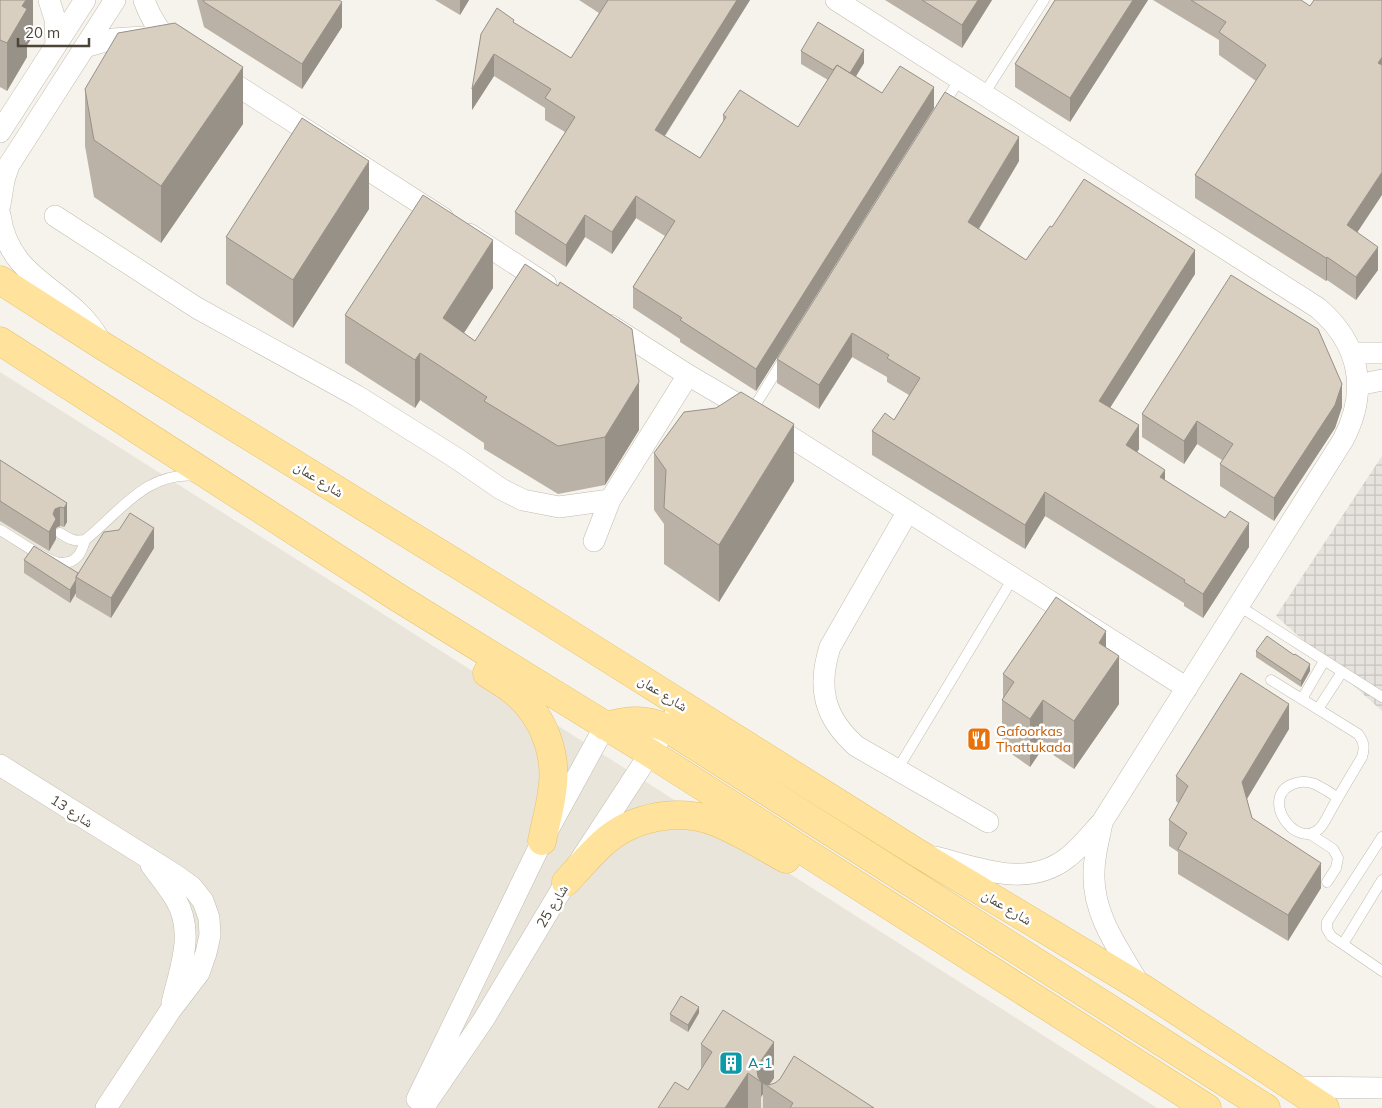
<svg xmlns="http://www.w3.org/2000/svg" width="1382" height="1108" font-family="Mulish,'Noto Naskh Arabic',sans-serif">
<style>
.residential{fill:#eae5da}
.industrial{fill:url(#industrial-grid)}
.lines{fill:none;stroke-linecap:round;stroke-linejoin:round}
.lane-casing{stroke:#c2bbae;stroke-width:11}
.street-casing{stroke:#c2bbae;stroke-width:22}
.primary-casing{stroke:#e6c16a;stroke-width:29}
.lane{stroke:#fff;stroke-width:10}
.street{stroke:#fff;stroke-width:21}
.primary{stroke:#ffe39c;stroke-width:28}
.wall{fill:#bab2a6}
.shaded-wall{fill:#979187}
.building{fill:#d8cfc1;stroke:#979187}
.labels{text-anchor:middle;stroke-width:5;stroke-linejoin:round;paint-order:stroke}
.street-label{font-size:14px;fill:#4b4439;stroke:#fff}
.food-label{font-size:14px;fill:#c56008;stroke:#fff;text-anchor:start}
.culture-label{font-size:14px;fill:#0d838f;stroke:#fff;text-anchor:start}
</style>
<defs>
<pattern id="industrial-grid" width="8" height="8" patternUnits="userSpaceOnUse" patternTransform="scale(1.25)"><rect width="8" height="8" fill="#e6e2dd"/><path d="M0 4h8M4 0v8" fill="none" stroke="#c7c3be"/></pattern>
</defs>
<rect width="100%" height="100%" fill="#f6f3ec"/>
<!-- residential -->
<path class="residential" d="M0 372 361 600 1157 1108H0Z"/>
<!-- industrial -->
<path class="industrial" d="M1382 456V711L1276 616Z"/>
<g class="lines">
<!-- lane casing -->
<g class="lane-casing">
<path id="lane" d="M984 94 1044 0
M943 105 960 79
M751 412 784 359
M0 530C13 537 50 564 62 563 77 563 82 552 85 540
M60 533C69 539 75 542 85 540 120 512 147 470 197 476
M1239 606 1382 697
M1271 680 1358 734C1364 742 1365 747 1362 757 1352 774 1341 792 1331 810 1328 815 1324 825 1319 829 1295 850 1259 797 1293 784 1300 781 1307 781 1315 784 1323 788 1331 793 1338 798
M1302 699 1324 661
M1318 709 1342 672
M897 770 1013 578
M1310 834 1333 849 1338 858 1336 868 1327 882
M1382 837 1327 922V929L1331 936 1382 971
M1343 944 1382 880"/>
</g>
<!-- street casing -->
<g class="street-casing">
<path id="street" d="M49 0 55 19 56 45
M144 0C150 17 161 36 176 46
M836 0 1318 308C1360 344 1369 391 1343 440L1102 822C1091 834 1080 848 1067 858 1027 889 978 868 935 857
M85 47 113 39 143 37
M219 74 443 218
M0 132 85 0
M0 205 4 180 9 165 115 0
M0 215C9 282 70 287 99 339
M55 216 197 308 357 396 456 458 501 489 523 500 559 507 610 500
M469 234 546 284
M610 325 688 375 751 412 1187 688
M1352 353H1382
M1358 385 1382 380
M908 511 830 647C817 688 824 717 856 746L988 822
M594 541 610 500 688 375
M0 765 177 876 192 887 203 901 209 918 210 935 206 953 199 973 170 1011 106 1108
M1102 823C1099 839 1094 855 1094 872 1092 915 1120 951 1141 987
M151 865C159 876 169 888 176 900 195 933 180 969 172 1003
M1293 1087 1382 1088
M417 1099 542 841 605 726
M423 1108 484 1019 566 882 675 715"/>
</g>
<!-- primary casing -->
<g class="primary-casing">
<path id="primary" d="M0 280 103 346 525 606 916 852 1142 988 1325 1108
M0 341 397 597 650 753 1207 1108
M487 673C497 680 509 686 518 695 545 719 558 757 552 792 550 809 545 825 542 841
M605 726C630 720 643 718 667 728L1266 1108
M566 882C578 869 590 855 603 843 633 816 681 807 718 823 742 833 764 847 786 859"/>
</g>
<!-- lane -->
<use href="#lane" class="lane"/>
<!-- street -->
<use href="#street" class="street"/>
<!-- primary -->
<use href="#primary" class="primary"/>
</g>
<!-- wall -->
<path class="wall" d="M0 0H33V36L27 45V57L7 91 0 87Z
M197 0H339L342 27 302 89 204 27Z
M435 0H469L460 15Z
M579 0H750L665 136 700 158 723 122V115L798 127 828 80 801 64V51L864 63 856 76 882 93 934 108 756 391 680 342V339L633 308V287L665 236 636 218 612 254 585 237 566 267 515 234V212L565 132 545 120V108L494 76 472 110 481 34 514 23 571 58 599 13Z
M885 0H992L962 48Z
M1055 0H1148L1070 122 1015 87V64Z
M1153 0H1301L1357 233 1378 270 1356 300 1327 280 1326 281 1195 198V175L1256 81 1219 55V40Z
M85 89 243 124 161 243 94 197 85 146Z
M1019 161 979 229 1026 260 1052 227 1195 274 1110 408 1139 449 1137 452 1165 481 1249 547 1203 618 1184 606V603L1045 516 1025 549 872 455V431L894 420 909 395 887 382V377L852 357 819 409 777 383V359Z
M369 209 293 328 226 284V237Z
M493 288 464 333 475 341 639 430 605 485 558 494 484 449V443L420 400 415 408 345 363V315Z
M1342 407 1335 428 1274 521 1220 486V464L1222 460 1197 444 1184 464 1142 437V414Z
M654 453 794 481 719 602 664 564V524L654 510Z
M0 460 67 503V522L64 527 60 526 56 528V539L49 551 0 521Z
M154 548 111 618 76 597V593L70 603 24 573V560L78 573Z
M1106 648 1119 704 1074 769 1043 748 1030 767 1002 747V700L1003 698V674Z
M1256 651 1310 671 1301 687 1256 657Z
M1289 729 1247 799 1252 818 1321 888 1288 941 1178 874V852L1169 846V820L1179 804 1176 801V776Z
M699 1013 688 1032 670 1021V1014Z
M701 1044 774 1078 770 1084 874 1108H763V1094L761 1097V1108H658L688 1090 701 1069Z"/>
<!-- shaded-wall -->
<path class="shaded-wall" d="M20 0H33V36L27 45V57L7 91V43Z
M460 0H469L460 15Z
M737 0H750L655 151V130Z
M978 0H992L962 48V25Z
M1133 0H1148L1070 122V98Z
M342 2V27L302 89V64Z
M864 50V63L847 91V78Z
M494 54V76L472 110V89Z
M1382 57V80L1378 63Z
M243 67V124L161 243V186Z
M934 87V108L756 391V369Z
M1019 137V161L968 246V222Z
M369 161V209L293 328V280Z
M1382 172V195L1347 248V225Z
M636 196V218L612 254V232Z
M585 215V237L566 267V245Z
M493 240V288L443 365V318Z
M1378 247V270L1356 300V277Z
M1195 250V274L1099 425V401Z
M1327 257V280L1326 281V258Z
M852 333V357L819 409V385Z
M420 353V400L415 408V360Z
M639 382V430L605 485V437Z
M1342 384V407L1335 428 1274 521V498Z
M1197 421V444L1184 464V441Z
M794 424V481L719 602V545Z
M1139 425V449L1126 469V445Z
M1165 470V494L1160 477Z
M1045 492V516L1025 549V525Z
M67 503V522L64 527V508Z
M60 507V526L56 528V539L49 551V532L53 514 55 509Z
M1249 523V547L1203 618V594Z
M154 528V548L111 618V598Z
M76 580V593L70 603V590Z
M1106 631V674L1119 656V704L1074 769V721L1099 643Z
M1310 664V671L1301 687V681Z
M1043 700V748L1030 767V719Z
M1289 704V729L1242 807V782Z
M1321 863V888L1288 941V915Z
M699 1007V1013L688 1032V1025Z
M774 1042V1078L768 1086 763 1083V1094L761 1097V1082L757 1079V1071L758 1065Z
M748 1073V1108H725Z"/>
<!-- building -->
<path class="building" d="M0 0H26L22 6 27 9 7 43 0 40Z
M203 0H339L342 2 302 64 204 2Z
M608 0H737L655 130 700 158 726 117 723 115 740 90 798 127 837 65 882 93 900 66 934 87 756 369 680 320 682 318 633 287 675 221 636 196 612 232 585 215 566 245 515 212 575 117 545 98 551 89 494 54 472 89 481 34 497 8 514 20 513 22 571 58Z
M922 0H978L962 25Z
M1055 0H1133L1070 98 1015 64Z
M1191 0H1301L1310 6 1314 0H1382V57L1378 63 1382 65V172L1347 225 1378 247 1356 277 1327 257 1326 258 1195 175 1266 65 1219 32 1226 22Z
M818 22 864 50 850 73 837 65 833 70 801 51Z
M175 23 243 67 161 186 94 140 85 89 118 33Z
M945 92 1019 137 968 222 1026 260 1050 226 1052 227 1084 179 1195 250 1099 401 1139 425 1126 445 1165 470 1160 477 1225 518 1230 511 1249 523 1203 594 1184 582 1185 580 1045 492 1025 525 872 431 885 413 894 420 920 378 887 358 889 355 852 333 819 385 777 359Z
M302 118 369 161 293 280 226 237Z
M423 195 493 240 443 318 475 341 525 264 558 286 560 282 632 329 639 382 605 437 558 446 484 401 487 397 420 353 415 360 345 315Z
M1231 275 1318 329 1342 384 1335 405 1274 498 1220 464 1233 444 1197 421 1184 441 1142 414Z
M741 392 794 424 719 545 664 508 666 470 654 453 684 412 716 408Z
M0 460 67 503 64 508 60 507 55 509 53 514 56 519 49 532 0 501Z
M130 513 154 528 111 598 76 577 104 532 119 530Z
M34 546 78 573 76 577V580L70 590 24 560Z
M1056 597 1106 631 1099 643 1119 656 1074 721 1043 700 1030 719 1002 700 1014 682 1003 674Z
M1267 636 1294 655 1295 654 1310 664 1301 681 1256 651Z
M1241 673 1289 704 1242 782 1252 818 1321 863 1288 915 1178 849 1187 833 1169 820 1188 786 1176 776Z
M681 996 699 1007 688 1025 670 1014Z
M723 1010 774 1042 758 1065 757 1071 758 1077 761 1082 748 1073 725 1108H658L675 1082 688 1090 712 1052 701 1044Z
M794 1056 874 1108H790L793 1103 763 1083 769 1085 775 1083 780 1079Z"/>
<!-- icons -->
<defs>
<g id="restaurant-square" transform="scale(1.25)"><rect x="-9" y="-9" width="18" height="18" rx="4" fill="#e8710a" stroke="#fff"/><path d="M-5-6h1v4h1v-4h1v4h1v-4h1v5L-1.5 .5V6h-2V.5L-5-1ZM5-6V6H3V1.5H1.5Q1.5-4 5-6Z" fill="#fff"/></g>
<g id="building-square" transform="scale(1.25)"><rect x="-9" y="-9" width="18" height="18" rx="4" fill="#0f9aa8" stroke="#fff"/><path d="M-4-6H4V6H1V3H-1V6H-4ZM-2.5-4.3h1.7v1.8h-1.7ZM.8-4.3h1.7v1.8H.8ZM-2.5-1h1.7V.8h-1.7ZM.8-1h1.7V.8H.8Z" fill="#fff"/></g>
</defs>
<g fill-rule="evenodd">
<use href="#restaurant-square" x="979" y="739"/>
<use href="#building-square" x="731" y="1063"/>
</g>
<g class="labels">
<!-- street labels -->
<g class="street-label">
<text transform="translate(319 479) rotate(32)" y="5">شارع عمان</text>
<text transform="translate(663 693) rotate(32)" y="5">شارع عمان</text>
<text transform="translate(72 811) rotate(33)" y="5">شارع 13</text>
<text transform="translate(552 906) rotate(-59)" y="5">شارع 25</text>
<text transform="translate(1007 907) rotate(31)" y="5">شارع عمان</text>
</g>
<!-- food labels -->
<g class="food-label">
<text x="996" y="736">Gafoorkas<tspan x="996" dy="16">Thattukada</tspan></text>
</g>
<!-- culture labels -->
<g class="culture-label">
<text x="748" y="1068">A-1</text>
</g>
</g>
<!-- scale -->
<path d="M18 38v8h71v-8" fill="none" stroke="#4b4439" stroke-width="2.5"/>
<text x="25" y="38" font-size="15" fill="#4b4439" stroke="#ffffff" stroke-width="4" paint-order="stroke">20 m</text>
</svg>
